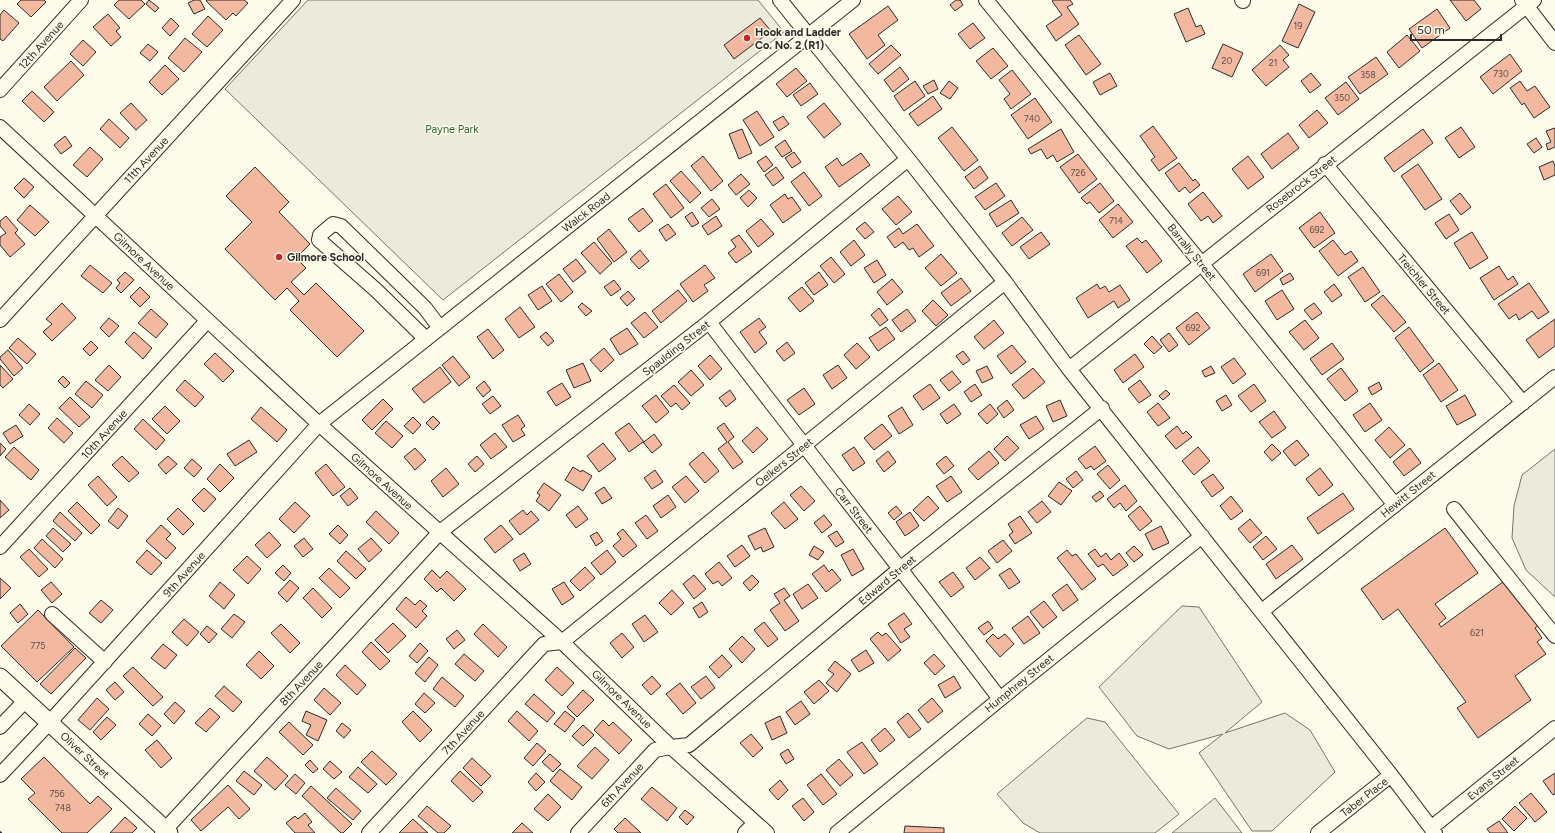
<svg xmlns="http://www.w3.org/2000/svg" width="1555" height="833" font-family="Figtree,sans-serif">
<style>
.green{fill:#ecebdb;stroke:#74746e}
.building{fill:#f2b8a0;stroke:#2b2b2b}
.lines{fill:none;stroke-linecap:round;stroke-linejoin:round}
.minor-casing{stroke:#2b2b2b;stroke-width:16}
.major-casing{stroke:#2b2b2b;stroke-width:19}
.minor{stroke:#fdfbea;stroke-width:14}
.major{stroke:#fdfbea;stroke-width:17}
.wall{stroke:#2b2b2b;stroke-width:2}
.poi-dot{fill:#c62828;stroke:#fdfbea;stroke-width:1.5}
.labels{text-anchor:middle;stroke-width:3;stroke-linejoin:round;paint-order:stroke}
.number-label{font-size:9px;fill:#5d4e48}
.poi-label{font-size:11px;font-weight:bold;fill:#2b2b2b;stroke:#fdfbea;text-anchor:start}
.street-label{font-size:11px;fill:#2b2b2b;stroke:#fdfbea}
.park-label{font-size:11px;fill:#34623c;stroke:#fdfbea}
</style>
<rect width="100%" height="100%" fill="#fdfbea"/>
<!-- green -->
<path class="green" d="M308 0H758L784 32 443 300 225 89Z
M1555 449V597L1526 570 1512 538 1514 506 1522 475Z
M1182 606 1199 607 1262 702 1225 733 1285 713 1310 730 1335 772 1272 831H1252L1199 753 1223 734 1169 749 1137 736 1099 687Z
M1087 718 1105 722 1179 814 1155 833H1040L1023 823 997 794Z
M1215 798 1242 833H1172Z"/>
<!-- building -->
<path class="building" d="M21 0H44L46 2 31 17 17 4Z
M119 0H141L145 4 129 19 114 5Z
M149 0 159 8 155 12 146 4Z
M194 0H200L205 9 194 14 188 3Z
M207 0H244L248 3 236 16 233 13 226 20 206 1Z
M956 0H960L963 5 955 11 950 5Z
M1054 0H1070L1073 4 1067 7 1079 24 1056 41 1046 26 1062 15 1052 1Z
M1450 0H1474L1481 9 1466 21Z
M1299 4 1315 12 1298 48 1282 41Z
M888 6 898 20 878 35 885 45 867 59 849 34Z
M1188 8 1196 27 1201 25 1205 34 1186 42 1174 14Z
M1437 9 1450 28 1422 48 1409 29Z
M4 10 19 23 3 41 0 39V15Z
M108 14 120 28 116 31 121 37 111 46 93 27Z
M208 16 223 30 207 47 192 34Z
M171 18 179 26 170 36 162 28Z
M760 18 771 31 734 59 724 45Z
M973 23 985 38 970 49 958 34Z
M1079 35 1101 64 1086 75 1065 45Z
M1407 35 1420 51 1399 68 1387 52Z
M185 38 202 52 184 72 168 58Z
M83 40 96 52 83 66 70 54Z
M148 44 158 52 150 61 140 53Z
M1223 44 1243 53 1232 77 1212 68Z
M891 45 901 55 878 74 869 64Z
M1280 45 1289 55 1283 60 1289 67 1266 86 1252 70Z
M993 48 1008 66 991 79 976 61Z
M1510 54 1522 71 1493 94 1480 77Z
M1376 57 1388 74 1360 94 1348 77Z
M71 61 84 75 57 101 44 87Z
M165 65 179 79 162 95 149 82Z
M900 67 909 79 893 92 884 80Z
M796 68 807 81 787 97 776 84Z
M1012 70 1031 94 1011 109 1004 99 1010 94 999 80Z
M1110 73 1117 86 1100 95 1093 82Z
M1311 73 1321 85 1310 93 1301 81Z
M934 80 938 89 928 94 923 86Z
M915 81 925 96 904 111 894 96Z
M949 81 958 88 950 99 940 93Z
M1520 81 1527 91 1535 86 1550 107 1534 118 1524 103 1522 105 1510 88Z
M1346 82 1359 99 1338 115 1325 98Z
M810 83 818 94 801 106 793 95Z
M32 91 54 112 44 122 22 101Z
M933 96 942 109 918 126 909 114Z
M1035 98 1052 122 1028 139 1011 115Z
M131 103 147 120 136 130 120 113Z
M824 103 841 124 824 138 807 117Z
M1317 110 1328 123 1309 138 1299 125Z
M757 111 774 137 760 146 743 120Z
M783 116 789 124 779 131 773 122Z
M109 119 129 138 120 148 100 129Z
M1153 126 1177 158 1159 171 1151 160 1155 157 1140 136Z
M952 127 978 160 964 171 938 138Z
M1461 127 1475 147 1459 158 1445 138Z
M1555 128V147L1548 150 1546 144 1551 142 1546 131Z
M742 129 752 153 739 159 729 134Z
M1061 129 1074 152 1057 162 1053 155 1047 159 1041 149 1031 154 1028 149Z
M1423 129 1433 143 1394 172 1384 158Z
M1288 133 1299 148 1272 169 1261 154Z
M65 136 72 146 61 154 54 145Z
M1536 138 1542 147 1534 153 1527 144Z
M785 140 792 151 782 157 775 147Z
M90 147 103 159 87 177 73 165Z
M794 152 801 162 792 168 785 158Z
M861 153 870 165 839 187 825 167 837 158 842 166Z
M1078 154 1097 179 1079 193 1060 167Z
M703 156 723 181 711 191 691 166Z
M766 156 773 165 764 172 757 162Z
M1248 156 1264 177 1248 189 1232 169Z
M1553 161 1555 166V175L1544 180 1539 167Z
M1179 163 1193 181 1195 179 1200 185 1190 193 1185 187 1179 192 1165 173Z
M1418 164 1442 199 1425 210 1401 176Z
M980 166 988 178 974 189 965 177Z
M255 167 289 202 279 212 310 244 296 258 306 268 291 282 304 295 316 283 364 331 337 357 290 310 299 301 287 288 275 300 225 249 252 222 226 196Z
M776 167 784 178 773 186 765 175Z
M681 171 701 193 690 203 670 181Z
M804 172 822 196 809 206 791 182Z
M741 174 750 184 736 195 728 185Z
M24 178 34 187 24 198 14 188Z
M996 183 1005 196 985 210 975 197Z
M1100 183 1114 201 1099 213 1090 202 1087 204 1081 198Z
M666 184 684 208 671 218 653 194Z
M749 190 757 198 748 207 740 198Z
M1203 192 1222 216 1213 223 1208 216 1201 221 1188 204Z
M1460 193 1471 207 1461 215 1450 201Z
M785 194 788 199 792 197 801 210 783 223 770 205Z
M898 196 912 212 896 225 882 209Z
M712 199 720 209 709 217 701 208Z
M1011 200 1019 213 997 227 989 214Z
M1118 204 1133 222 1113 238 1099 220Z
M30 205 49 222 35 236 17 220Z
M643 208 653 221 639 232 628 219Z
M692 212 699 223 692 227 685 217Z
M1320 212 1335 233 1314 248 1299 228Z
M1449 214 1459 230 1446 239 1435 223Z
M6 216 18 230 15 233 25 244 10 257 0 245V237L6 233 0 226V221Z
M716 216 722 226 708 235 702 226Z
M1022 217 1033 230 1012 246 1002 233Z
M761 219 774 234 758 247 746 231Z
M865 222 874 232 865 239 856 229Z
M668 224 676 234 666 241 659 230Z
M917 224 934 246 919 257 913 248 909 250 903 242 895 248 887 237 899 228 903 234Z
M609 229 627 252 614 262 597 239Z
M1041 232 1050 244 1029 259 1020 247Z
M1472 232 1488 258 1470 269 1454 243Z
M739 235 752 252 736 263 728 253 736 247 731 240Z
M1137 238 1142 243 1146 240 1162 261 1147 273 1126 246Z
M854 240 865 255 851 266 840 252Z
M1333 240 1345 255 1351 251 1358 261 1338 276 1319 251Z
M594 242 612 263 600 274 581 253Z
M640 250 649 261 639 269 630 259Z
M941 254 957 273 941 286 925 268Z
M1271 254 1283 271 1255 292 1243 274Z
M831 257 845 274 834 283 820 266Z
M576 259 586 272 573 282 563 269Z
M877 260 886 275 874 283 864 268Z
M90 265 112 283 103 293 81 276Z
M705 265 715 278 704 285 708 291 693 302 680 284Z
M1499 266 1508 280 1513 276 1518 284 1494 300 1480 278Z
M1363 267 1380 292 1365 302 1348 277Z
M125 272 134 280 121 293 116 288 120 283 117 280Z
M819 272 828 285 814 295 805 283Z
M1290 273 1294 279 1283 285 1280 279Z
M559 274 573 292 561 302 546 284Z
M961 278 971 291 951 306 941 293Z
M892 279 903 292 887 305 877 292Z
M614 280 621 289 611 296 604 287Z
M1529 283 1549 312 1538 319 1532 311 1519 320 1516 314 1509 319 1498 304Z
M1097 284 1100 289 1105 286 1109 292 1120 285 1130 300 1118 308 1114 301 1088 318 1076 298Z
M1334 284 1342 295 1332 302 1324 292Z
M542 286 552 301 538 310 528 295Z
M140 287 150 297 140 307 130 297Z
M802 287 814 301 800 312 788 298Z
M678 290 687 301 661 323 652 311Z
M1282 290 1294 309 1277 320 1265 301Z
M628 291 635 299 627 306 620 298Z
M1383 295 1406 322 1394 332 1371 305Z
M933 300 948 315 936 326 922 311Z
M62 303 76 318 52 341 43 332 52 324 46 319Z
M582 303 592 311 586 316 578 307Z
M1314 303 1322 313 1312 320 1304 310Z
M520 307 535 327 519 338 505 319Z
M879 308 888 320 880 326 871 315Z
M151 309 168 324 156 338 138 323Z
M907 309 916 321 901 332 892 320Z
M645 312 658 327 644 338 631 323Z
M1197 312 1210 328 1189 345 1176 328Z
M109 318 119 326 109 337 100 328Z
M759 318 766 327 759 332 767 343 755 353 740 332Z
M1555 319V346L1539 358 1526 340Z
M994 320 1004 333 984 349 974 337Z
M1305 320 1319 338 1304 350 1289 332Z
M886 327 895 339 878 351 869 338Z
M1409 327 1434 361 1420 372 1395 338Z
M627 328 638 344 620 355 610 339Z
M488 329 504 350 493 359 477 337Z
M134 332 152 348 143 359 125 342Z
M546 332 554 341 548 346 540 337Z
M1169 333 1178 345 1169 352 1160 340Z
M1152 336 1162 347 1154 354 1144 344Z
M18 338 36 354 27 364 9 348Z
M91 341 98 348 90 356 83 349Z
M787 342 795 353 784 361 776 351Z
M857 343 870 357 856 369 844 355Z
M1332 343 1344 359 1322 375 1310 359Z
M1012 345 1026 362 1011 374 997 356Z
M604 348 614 360 601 372 590 360Z
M8 350 23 368 14 376 0 359V357Z
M963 351 970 360 963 365 956 356Z
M215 353 234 371 223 382 204 364Z
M1135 354 1144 367 1123 383 1114 370Z
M710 355 722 369 710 380 698 366Z
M453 356 470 377 459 386 442 365Z
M1234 358 1246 374 1233 384 1221 367Z
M583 363 591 381 574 388 566 370Z
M1439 363 1458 390 1441 402 1423 375Z
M0 365 13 379 3 388 0 385Z
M109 365 121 377 108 391 95 380Z
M838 365 847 378 832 389 823 375Z
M987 366 993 378 982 383 976 371Z
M1211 366 1215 373 1205 377 1202 371Z
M440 367 451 382 424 403 412 389Z
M1033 368 1045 382 1024 399 1012 385Z
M1341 368 1358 391 1345 401 1327 379Z
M691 370 704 385 691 396 678 382Z
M952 371 961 382 949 391 940 380Z
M63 376 70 383 65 388 58 381Z
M185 380 204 397 195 407 176 390Z
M1140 380 1151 395 1139 403 1128 389Z
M86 381 103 395 92 408 75 394Z
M484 381 491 390 483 397 476 388Z
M1379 382 1382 389 1372 395 1368 388Z
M562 383 571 397 556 406 547 392Z
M930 384 940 398 923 410 913 396Z
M975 384 982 395 971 402 964 392Z
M1254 384 1266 401 1251 412 1238 396Z
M674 385 690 403 682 410 676 403 671 407 661 396Z
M804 388 815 404 799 415 787 400Z
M730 390 736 399 726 407 719 398Z
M1166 390 1170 394 1163 400 1159 396Z
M656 395 669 412 656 423 642 406Z
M1226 395 1232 405 1222 411 1216 401Z
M1465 395 1476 415 1457 425 1446 406Z
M493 396 501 406 490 414 482 404Z
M70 397 90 417 79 427 59 408Z
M383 399 393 409 372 430 362 420Z
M1007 400 1014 410 1004 418 997 408Z
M1060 400 1067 416 1053 422 1046 406Z
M1158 403 1170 418 1158 426 1147 412Z
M1370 403 1382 420 1365 432 1353 415Z
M29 404 40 414 30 425 19 415Z
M954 404 961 414 947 424 940 414Z
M990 404 998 414 987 424 978 414Z
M165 406 180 421 167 434 152 419Z
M261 407 287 430 277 442 251 419Z
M902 407 913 425 899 434 888 416Z
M1274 411 1286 428 1272 438 1259 422Z
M518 415 525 426 521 429 525 435 513 442 502 425Z
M433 416 440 423 433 430 426 423Z
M1036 416 1044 429 1029 439 1020 425Z
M413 417 421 425 413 434 404 426Z
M57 418 73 433 64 443 48 428Z
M143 419 165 440 156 450 134 429Z
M386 421 403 436 392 448 375 433Z
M629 423 644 442 654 434 662 445 652 453 643 442 629 452 615 433Z
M724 423 734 437 728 442 743 462 733 469 718 449 727 442 717 428Z
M882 424 892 436 874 450 864 438Z
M16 425 23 436 10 444 3 433Z
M1177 426 1183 434 1186 431 1192 437 1176 449 1165 436Z
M757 427 768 439 753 453 742 441Z
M1389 427 1405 445 1390 458 1375 440Z
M495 433 507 447 491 459 480 445Z
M1007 436 1019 448 1005 461 994 449Z
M249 440 257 452 235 466 227 454Z
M1297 440 1309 455 1295 466 1283 451Z
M0 443 6 449 0 456Z
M603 443 616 459 599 472 587 456Z
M1272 444 1281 453 1272 461 1264 452Z
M1095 446 1106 461 1094 470 1091 466 1086 469 1078 459Z
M14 447 39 470 31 480 5 457Z
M854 447 865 463 853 471 842 455Z
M1198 447 1210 461 1194 475 1182 461Z
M415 448 426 460 415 470 404 457Z
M1410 448 1421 463 1404 476 1393 462Z
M888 451 896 462 884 472 876 461Z
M989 451 999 463 978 480 968 469Z
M703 452 719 471 705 483 689 464Z
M122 456 139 473 129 482 112 465Z
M168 456 177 464 166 474 158 465Z
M477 456 484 464 475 472 468 464Z
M946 456 954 466 944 474 936 464Z
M192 459 202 468 194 477 184 468Z
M220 464 234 478 220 492 207 479Z
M326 464 345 487 333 496 315 473Z
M1108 465 1120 480 1110 489 1097 474Z
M573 467 581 472 582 470 592 476 583 491 565 480Z
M446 468 459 484 443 497 431 481Z
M1320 468 1333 485 1319 496 1306 479Z
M655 470 663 482 652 489 644 478Z
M1076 471 1083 480 1073 488 1066 479Z
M1213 474 1224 488 1212 497 1201 482Z
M98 476 117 497 107 506 88 485Z
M686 476 699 491 685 503 672 487Z
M951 476 962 492 947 502 936 486Z
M1059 482 1072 491 1061 505 1048 496Z
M544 483 561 495 549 511 536 501 540 495 537 493Z
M1125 485 1137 501 1126 511 1120 503 1114 508 1107 499Z
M801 486 815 501 804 511 790 495Z
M604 487 612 498 602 504 595 493Z
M204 488 216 499 204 512 192 500Z
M350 488 358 498 348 506 340 496Z
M1100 491 1104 496 1096 502 1092 497Z
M1343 493 1354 509 1318 534 1307 518Z
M668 495 676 507 661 518 653 506Z
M928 496 939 508 924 521 913 510Z
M1231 496 1243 511 1231 520 1220 506Z
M0 500 9 510 0 518Z
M1042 501 1051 512 1037 523 1028 512Z
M77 502 100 525 91 534 68 511Z
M295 502 310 516 294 533 279 519Z
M784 502 798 519 785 529 771 513Z
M578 506 588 519 576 528 566 515Z
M896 506 902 513 894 520 888 513Z
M1140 506 1152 521 1140 531 1128 516Z
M118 508 128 516 118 529 108 521Z
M178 508 194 524 183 535 167 519Z
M523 510 527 515 531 511 539 520 520 535 509 521Z
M376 511 399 533 389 544 366 522Z
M60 512 82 533 75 541 53 521Z
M910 512 919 526 905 536 896 522Z
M646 515 658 531 647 539 635 523Z
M824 515 832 525 822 533 814 523Z
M1020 516 1032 533 1015 544 1009 535 1013 532 1008 524Z
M1250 519 1262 533 1250 543 1238 529Z
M161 525 171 534 166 539 176 548 166 559 146 541Z
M338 525 348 535 340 544 329 534Z
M501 525 513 539 495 553 484 539Z
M1161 526 1169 543 1153 550 1145 534Z
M53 528 71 544 63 552 46 536Z
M765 528 774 547 763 552 761 547 755 550 748 536Z
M1445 528 1478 573 1435 604 1446 618 1439 624 1441 627 1507 579 1541 624 1535 628 1542 638 1537 642 1546 654 1515 676 1531 700 1478 738 1457 708 1466 702 1398 609 1383 620 1361 589Z
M623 529 637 546 623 557 613 546 621 539 617 534Z
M837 531 844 542 836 547 828 536Z
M269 532 281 545 267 558 255 545Z
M597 532 603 541 596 546 590 536Z
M1266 536 1277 549 1263 560 1253 547Z
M304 538 313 549 303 557 294 546Z
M371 538 382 550 369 562 358 549Z
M42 539 63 559 55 568 34 548Z
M1003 540 1012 551 997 563 988 551Z
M742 545 750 556 735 567 727 556Z
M1292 545 1303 559 1276 579 1266 564Z
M814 546 824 552 818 560 809 555Z
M1134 546 1143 555 1134 562 1126 553Z
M29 549 48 569 39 577 20 557Z
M853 549 864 569 852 576 841 555Z
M1095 549 1101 557 1106 553 1111 560 1119 553 1128 565 1113 576 1103 564 1098 567 1088 554Z
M147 550 162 563 151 575 136 562Z
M607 550 616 562 601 575 591 563Z
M1067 550 1072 556 1076 554 1096 579 1082 590 1057 558Z
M346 551 366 569 356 579 337 561Z
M524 553 531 564 520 571 513 560Z
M247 556 261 569 248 584 233 570Z
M980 557 990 568 975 580 966 568Z
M719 562 732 578 722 586 718 581 713 584 705 574Z
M283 565 291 573 284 581 275 573Z
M824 565 829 572 832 569 841 580 826 592 812 574Z
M585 567 595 578 580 591 570 581Z
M329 568 350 588 340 598 319 578Z
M1010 568 1020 582 1009 589 999 575Z
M432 570 440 578 447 571 466 589 454 601 441 588 437 592 424 579Z
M953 572 964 587 951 597 939 582Z
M694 575 706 589 694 599 683 584Z
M752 575 759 582 750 591 743 583Z
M0 578 11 588 0 599Z
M290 580 299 588 287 602 278 593Z
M51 582 62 594 52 603 41 590Z
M220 582 235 595 224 609 209 596Z
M564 582 574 597 562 605 552 589Z
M808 584 818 598 802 609 793 594Z
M1067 584 1078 600 1063 611 1052 595Z
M313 588 332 608 322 618 303 598Z
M784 588 790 596 784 600 799 621 785 631 770 610 780 603 774 594Z
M672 590 684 603 671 615 659 603Z
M406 597 415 605 420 600 427 606 422 611 427 616 416 628 396 609Z
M101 600 113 610 101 623 89 613Z
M1044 601 1057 617 1043 628 1030 612Z
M702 602 708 612 699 618 693 608Z
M20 604 28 614 18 623 10 613Z
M38 610 74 647 37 682 1 646Z
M904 613 912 624 904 629 910 637 901 643 888 624Z
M234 614 245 622 232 638 221 629Z
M645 615 658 632 644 642 632 624Z
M1028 616 1040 633 1024 644 1012 628Z
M184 619 199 632 187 646 172 632Z
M988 621 993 628 984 635 978 628Z
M764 622 778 639 768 647 754 630Z
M393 623 406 636 388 653 375 640Z
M281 624 300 643 290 653 271 633Z
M483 624 507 647 498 657 474 634Z
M207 626 217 634 209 643 200 634Z
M457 630 465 640 454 649 446 639Z
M878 632 882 636 886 633 901 650 888 661 870 639Z
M622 633 634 647 622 658 610 643Z
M993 634 998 639 1005 634 1014 644 1000 657 986 641Z
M742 636 755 649 742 663 729 649Z
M371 642 390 661 380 670 362 652Z
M420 643 428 651 417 663 409 656Z
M163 644 177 655 165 669 151 658Z
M75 648 86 658 51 694 40 684Z
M866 650 874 663 859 672 851 660Z
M259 651 274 666 261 679 246 665Z
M464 654 484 671 475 681 455 664Z
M934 654 945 666 935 675 924 663Z
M722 655 732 666 719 678 709 667Z
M429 657 438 665 425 682 415 673Z
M835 661 851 674 837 692 826 683 834 674 828 670Z
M345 665 366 685 357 695 336 675Z
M133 667 163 697 153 706 123 676Z
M557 667 574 683 562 696 545 680Z
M652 676 661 686 651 695 642 685Z
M706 676 715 688 701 699 691 687Z
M954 676 961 688 945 698 938 685Z
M442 677 464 696 455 707 433 689Z
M819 680 829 691 814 704 804 692Z
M115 682 124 692 115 700 106 690Z
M680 683 696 703 683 714 666 694Z
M224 686 242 702 233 712 215 696Z
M324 688 341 703 330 715 314 700Z
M583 690 594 700 577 717 567 707Z
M424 693 435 703 425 713 415 704Z
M534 694 555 713 547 722 525 704Z
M97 698 109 709 90 730 78 720Z
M932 698 943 711 928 723 918 710Z
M801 701 810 714 795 725 786 712Z
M175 702 185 711 174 724 164 714Z
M210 708 220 717 206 732 195 723Z
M306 711 327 720 318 741 306 735 311 725 302 721Z
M413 711 432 730 420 742 402 722Z
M517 711 538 731 529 741 508 721Z
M565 711 575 719 565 732 554 724Z
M908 713 921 729 909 738 897 722Z
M148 714 161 726 152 736 139 724Z
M780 716 787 733 772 740 765 723Z
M107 717 116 725 101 740 93 732Z
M603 720 609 726 613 722 632 740 619 754 594 730Z
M289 722 313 745 303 755 279 732Z
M342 723 351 730 344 738 336 731Z
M583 725 594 735 583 746 572 736Z
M885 728 895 740 880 752 871 740Z
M751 734 763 748 753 757 740 743Z
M157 740 172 758 161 768 145 750Z
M862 742 878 764 864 774 847 752Z
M537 743 546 751 533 766 524 758Z
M595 747 609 760 592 779 577 766Z
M788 749 794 759 786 764 780 754Z
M372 751 397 774 386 785 361 762Z
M550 754 561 764 553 772 542 762Z
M44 757 90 804 98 796 112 809 87 833H62L28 799 35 793 21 779Z
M267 757 288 776 275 790 254 771Z
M472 758 491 776 481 786 463 768Z
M839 759 853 775 840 786 826 770Z
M310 760 318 769 313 773 305 765Z
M330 761 342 772 334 779 323 769Z
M358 767 377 784 368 793 349 777Z
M560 769 582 787 572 800 550 781Z
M244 771 262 785 254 795 236 781Z
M460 771 483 792 473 802 451 781Z
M536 773 545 782 536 791 528 782Z
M1555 773V794L1553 795 1543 781Z
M295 774 305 783 296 794 285 785Z
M821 774 837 794 823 805 807 785Z
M780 780 788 790 778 800 769 790Z
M228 785 250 809 239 819 228 807 201 831 191 820Z
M311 786 352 824 343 833H341L302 796Z
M652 787 677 808 667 821 641 799Z
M336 788 361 811 353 820 327 798Z
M1531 793 1547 812 1535 822 1519 803Z
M548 794 561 807 548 821 534 809Z
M803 798 814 812 804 821 792 806Z
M427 806 451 826 444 833H438L418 816Z
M1515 806 1527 818 1514 831 1502 819Z
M685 810 694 817 687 825 679 817Z
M305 813 312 822 308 825 315 833H295L286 823 295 816 298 819Z
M125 817 137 828 132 833H110Z
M625 818 641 833H618L614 829Z
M413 819 428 833H399Z
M1499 821 1508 833H1490L1487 829Z
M522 823 533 833H512Z
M905 826 944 828V833H904Z"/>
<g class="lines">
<!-- minor casing -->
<g class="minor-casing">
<path id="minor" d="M780 0 908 159 1005 282 1069 369 1391 775 1435 833
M986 0 1201 263 1395 505
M1242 0 1243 1
M1522 0 1555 43
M0 90 81 0
M0 127 319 424 562 642 671 747 767 833
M1325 164 1523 403
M0 320 293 0
M709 322C805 448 904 572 1000 699
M426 339 376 290 319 240 320 235 333 224 341 226 425 308 440 328
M1069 369 1534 0
M1454 509 1555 636
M0 547 207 321
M1262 611 1555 377
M52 614 105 662
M0 727 25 701
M0 775 49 723 319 424 853 0
M1431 828 1555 728
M162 833 440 532 709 322 908 159
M369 833 544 644 562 642 1005 282
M578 833 655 750 671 747 689 745 901 568 1102 408
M745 833 755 823
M837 833 1000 699 1202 536
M1318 833 1391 775"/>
</g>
<!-- major casing -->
<g class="major-casing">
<path id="major" d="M0 677 169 833"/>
</g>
<!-- minor -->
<use href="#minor" class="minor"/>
<!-- major -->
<use href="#major" class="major"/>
<!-- wall -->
<path class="wall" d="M0 832 1 833"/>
</g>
<!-- markers -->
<g class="poi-dot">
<circle cx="747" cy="38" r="4"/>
<circle cx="279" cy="257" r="4"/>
</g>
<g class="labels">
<!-- number labels -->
<g class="number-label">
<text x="1298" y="29">19</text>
<text x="1227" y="64">20</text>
<text x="1273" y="66">21</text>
<text x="1501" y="77">730</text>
<text x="1368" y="78">358</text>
<text x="1342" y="101">350</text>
<text x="1032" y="122">740</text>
<text x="1078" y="176">726</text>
<text x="1116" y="224">714</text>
<text x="1317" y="233">692</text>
<text x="1263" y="276">691</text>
<text x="1193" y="331">692</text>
<text x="1477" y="636">621</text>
<text x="38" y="649">775</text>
<text x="57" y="797">756</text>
<text x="63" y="811">748</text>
</g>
<!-- poi labels -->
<g class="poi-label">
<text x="755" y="36">Hook and Ladder<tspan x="755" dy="13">Co. No. 2 (R1)</tspan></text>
<text x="287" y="261">Gilmore School</text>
</g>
<!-- street labels -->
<g class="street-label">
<text transform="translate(41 45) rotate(-48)" y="4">12th Avenue</text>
<text transform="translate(146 160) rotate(-47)" y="4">11th Avenue</text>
<text transform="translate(1301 184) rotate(-38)" y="4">Rosebrock Street</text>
<text transform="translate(586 212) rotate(-38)" y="4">Walck Road</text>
<text transform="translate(1192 252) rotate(51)" y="4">Barrally Street</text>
<text transform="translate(144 261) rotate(43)" y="4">Gilmore Avenue</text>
<text transform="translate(1424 284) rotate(50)" y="4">Treichler Street</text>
<text transform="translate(676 348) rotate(-38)" y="4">Spaulding Street</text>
<text transform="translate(104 434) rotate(-48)" y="4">10th Avenue</text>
<text transform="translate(784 462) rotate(-39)" y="4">Oelkers Street</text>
<text transform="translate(382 481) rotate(42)" y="4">Gilmore Avenue</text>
<text transform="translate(1408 494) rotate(-39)" y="4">Hewitt Street</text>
<text transform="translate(854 510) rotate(52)" y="4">Carr Street</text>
<text transform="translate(184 574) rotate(-48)" y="4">9th Avenue</text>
<text transform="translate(887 580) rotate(-40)" y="4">Edward Street</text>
<text transform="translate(301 683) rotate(-47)" y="4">8th Avenue</text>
<text transform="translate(1019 683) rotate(-39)" y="4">Humphrey Street</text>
<text transform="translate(622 699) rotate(44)" y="4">Gilmore Avenue</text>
<text transform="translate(463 732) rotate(-47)" y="4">7th Avenue</text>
<text transform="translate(85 755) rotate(43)" y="4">Oliver Street</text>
<text transform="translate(1493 778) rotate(-39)" y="4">Evans Street</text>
<text transform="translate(622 785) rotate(-47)" y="4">6th Avenue</text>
<text transform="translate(1364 797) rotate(-38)" y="4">Taber Place</text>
</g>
<!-- park labels -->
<g class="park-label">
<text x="452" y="133">Payne Park</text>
</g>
</g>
<!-- scale -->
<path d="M1411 34v6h90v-6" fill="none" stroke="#2b2b2b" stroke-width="2"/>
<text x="1417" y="34" font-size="12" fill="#2b2b2b" stroke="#fdfbea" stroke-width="3" paint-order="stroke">50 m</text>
</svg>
